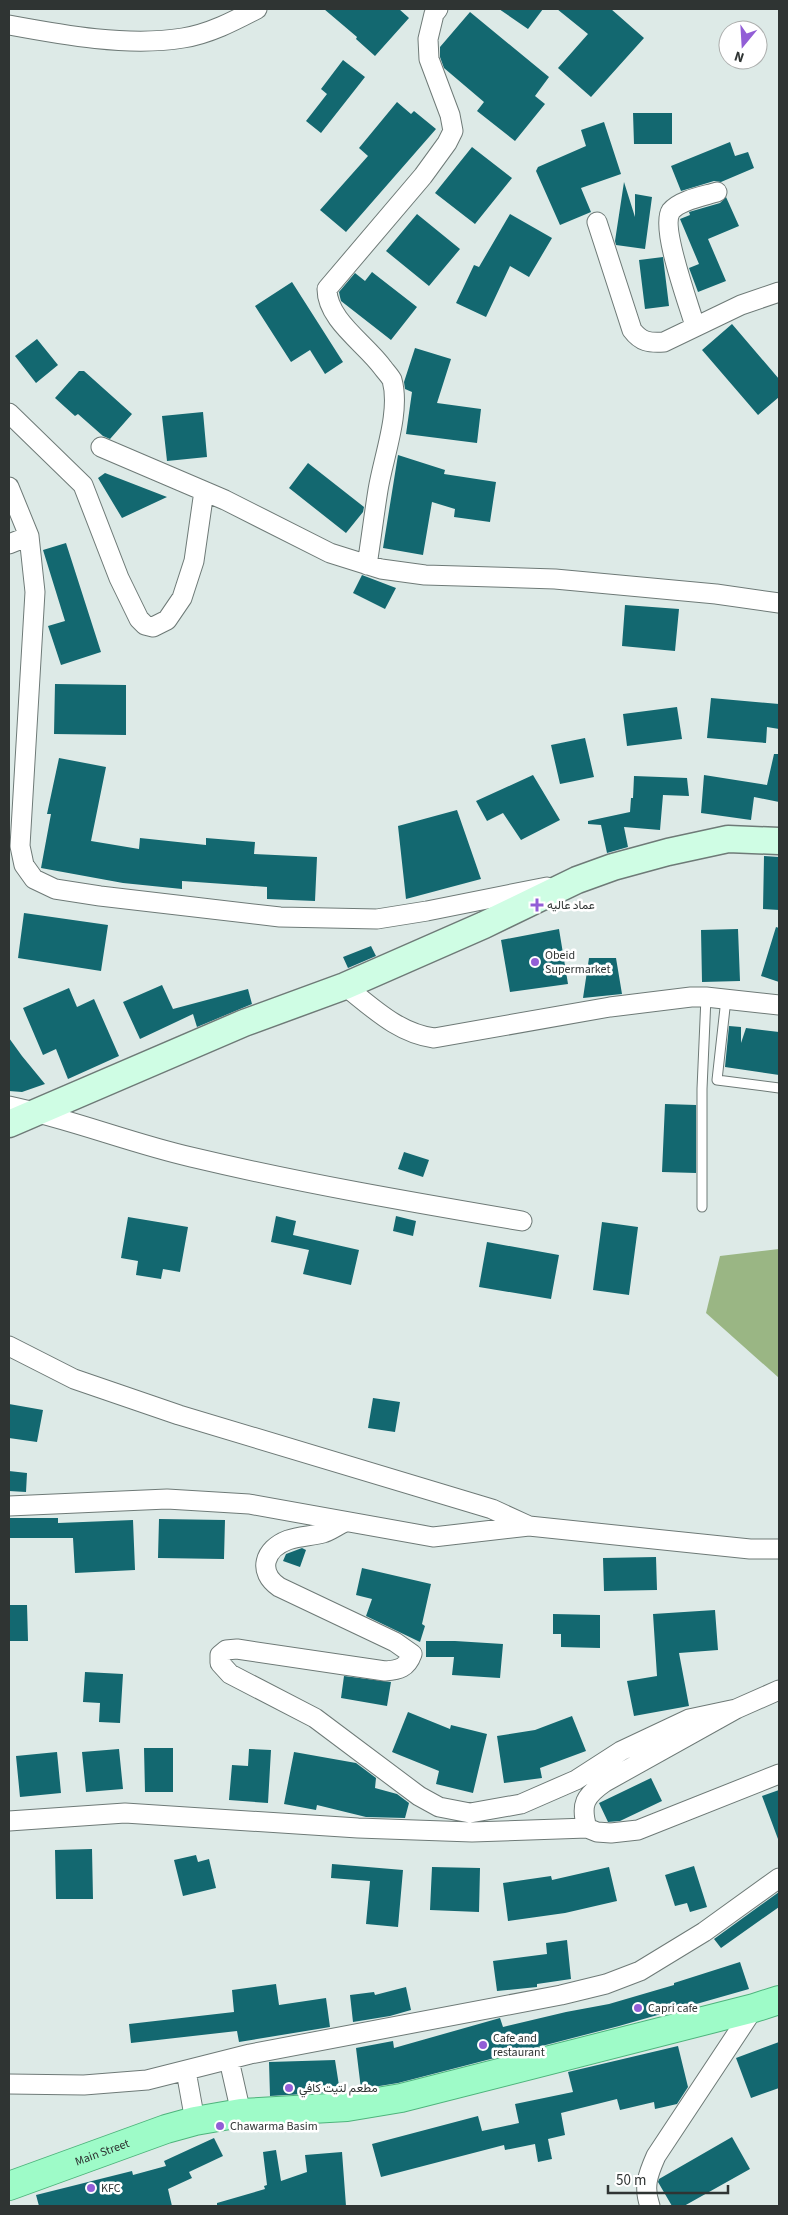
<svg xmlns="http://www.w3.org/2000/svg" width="788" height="2215" font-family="'Source Sans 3',Vazirmatn,sans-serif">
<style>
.forest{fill:#9ab684}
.building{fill:#136870}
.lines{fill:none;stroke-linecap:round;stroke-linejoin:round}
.service-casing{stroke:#6e7a77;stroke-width:11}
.minor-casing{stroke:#6e7a77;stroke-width:21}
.secondary-casing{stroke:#6e7a77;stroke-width:29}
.primary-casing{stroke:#4eb47c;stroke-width:30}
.service{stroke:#fff;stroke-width:9}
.minor{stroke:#fff;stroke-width:19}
.secondary{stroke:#cffde4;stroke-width:26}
.primary{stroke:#9efbc8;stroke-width:28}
.poi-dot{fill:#925ed6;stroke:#fff;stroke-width:2}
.labels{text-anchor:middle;stroke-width:5;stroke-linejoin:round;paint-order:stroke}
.poi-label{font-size:12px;fill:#2f3433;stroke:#fff;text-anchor:start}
.street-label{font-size:12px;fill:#2f3433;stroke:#fff}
</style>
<rect width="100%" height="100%" fill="#ddeae7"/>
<!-- forest -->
<path class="forest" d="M779 1249V1378L706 1313 720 1256Z"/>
<!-- building -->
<path class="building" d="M324 9H399L409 18 375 56 356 39 357 37Z
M499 9H543L528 29Z
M557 9H611L644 38 591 97 558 68 588 34Z
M470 12 549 77 535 96 545 104 515 141 477 111 484 102 444 68 440 57V47Z
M343 60 365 77 321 133 306 121 327 94 321 89Z
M397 102 411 114 414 111 436 129 346 232 320 210 368 156 359 148Z
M633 113H672V144H634Z
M604 122 621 174 581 188 591 212 560 225 536 171 538 167 586 146 581 130Z
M730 142 735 156 748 152 754 168 721 182 714 181 681 191 671 166Z
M472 147 512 178 475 224 435 193Z
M624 182 635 217V194L652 197 645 249 616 245 615 241Z
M726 197 739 226 708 239 726 281 698 292 689 268 699 264 680 219 690 215 689 212 720 203Z
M417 214 460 249 429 286 386 251Z
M510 214 552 238 529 277 510 266 486 317 456 303 474 265 479 267Z
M663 257 669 306 645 309 639 260Z
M372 272 417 307 391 340 341 301 340 297 339 292 355 273 365 281Z
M292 282 343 362 325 374 310 350 291 362 255 306Z
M732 324 779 379V397L758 415 702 350Z
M37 339 58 365 36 383 15 356Z
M415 348 451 359 437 403 481 409 477 443 406 434 412 392 405 389 404 382Z
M79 371H84L132 414 110 439 103 436 78 414 75 416 55 398Z
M203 412 207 457 167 461 162 416Z
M398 455 445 470 444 474 496 482 490 522 454 517 455 509 432 502 423 555 383 548Z
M308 463 364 507 363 512 346 533 289 488Z
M105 473 167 497 122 518 98 478Z
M66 543 101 652 61 665 48 626 65 621 43 550Z
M362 575 396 588 385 609 353 593Z
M625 605 679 609 675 651 622 646Z
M55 684 126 685V735L54 734Z
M711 698 779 704V729L767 727 766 743 707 738Z
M677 707 682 739 627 746 623 714Z
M585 738 594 777 560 784 551 745Z
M774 754H779V802L754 797 751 820 701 813 704 775 767 785Z
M59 758 106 767 91 841 139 849 140 838 206 845V838L255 842 254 854 317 857 315 901 267 899V887L182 881V889L123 883 41 868 51 814H47Z
M533 775 560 820 521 840 503 813 487 821 476 801Z
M634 776 687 778 689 796 663 795 660 830 624 827 628 847 607 853 601 825 588 824V821L630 812 631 798H633Z
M457 810 481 879 406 899 398 826Z
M764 856 779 857V910L763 909Z
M24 913 108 925 101 971 18 958Z
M776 927 779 928V982L761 976Z
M559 929 568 984 510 992 501 940Z
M738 929 740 981 702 982 701 930Z
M371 946 376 956 348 968 343 957Z
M589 958H616L622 994 583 998Z
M162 985 173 1009 248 989 252 1004 197 1027 193 1014 140 1039 123 1002Z
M69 988 77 1007 94 999 119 1056 68 1079 56 1049 43 1055 23 1008Z
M729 1026 741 1027V1043L746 1028 779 1032V1075L725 1067Z
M9 1038 22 1056 45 1084 22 1092 9 1091Z
M665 1104 696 1105V1173L662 1172Z
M404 1152 429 1160 423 1177 398 1169Z
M276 1216 296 1221 293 1235 359 1250 351 1285 303 1274 309 1250 271 1242Z
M396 1216 416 1221 413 1236 393 1231Z
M128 1217 188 1227 180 1272 163 1269 161 1279 136 1275 138 1261 121 1258Z
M602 1222 638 1227 629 1295 593 1290Z
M487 1242 559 1255 551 1299 479 1287Z
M373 1398 400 1402 395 1432 368 1428Z
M9 1404 43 1410 37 1442 9 1438Z
M9 1471 27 1473 26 1492 9 1491Z
M9 1518H58V1523L133 1520 135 1570 75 1573 73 1538H9Z
M159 1519 225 1520 224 1559 158 1558Z
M302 1548 306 1550 300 1567 283 1561 286 1554Z
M656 1557 657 1590 604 1591 603 1558Z
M362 1568 431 1584 422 1624 425 1626 420 1642 366 1616 372 1599 356 1595Z
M9 1605H27L28 1641H9Z
M715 1610 718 1650 679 1653 689 1706 634 1716 627 1681 657 1676 653 1614Z
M553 1614 600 1615V1648L561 1647V1634H553Z
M426 1641H455L503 1644 500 1678 452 1675 454 1657H426Z
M85 1672 123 1674 120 1723 99 1722 100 1703 83 1702Z
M344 1676 391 1682 387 1706 341 1698Z
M408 1712 450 1729 451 1725 487 1734 473 1793 436 1784 439 1771 392 1752Z
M572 1716 586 1751 540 1768 542 1778 504 1783 497 1736 535 1730Z
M144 1748H173V1792H145Z
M119 1749 123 1789 86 1792 82 1752Z
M249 1749 271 1750 268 1803 229 1800 232 1765 248 1766Z
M57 1752 61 1793 20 1797 16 1756Z
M294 1752 356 1763 376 1778 375 1788 397 1794 409 1803 405 1818 366 1817 317 1805 316 1810 284 1804Z
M651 1778 662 1801 620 1821 608 1822 599 1803Z
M779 1790V1838L778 1839 762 1796Z
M92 1849 93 1899H56L55 1850Z
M196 1855 198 1862 209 1859 216 1888 183 1896 174 1860Z
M332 1864 403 1870 398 1927 366 1924 370 1881 331 1878Z
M694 1866 707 1907 690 1912 687 1903 675 1906 665 1875Z
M432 1867 480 1868 479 1912 430 1910Z
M609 1867 617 1901 565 1913 508 1921 503 1883 551 1876 552 1880Z
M779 1892V1907L721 1948 714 1939Z
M567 1940 571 1979 537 1984V1987L497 1991 493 1961 547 1954 546 1943Z
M740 1962 749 1989 619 2026 398 2083 361 2089 356 2048 393 2041 394 2048 500 2018 503 2027 566 2012 609 2004 674 1985V1983Z
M276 1984 279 2005 326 1998 330 2027 239 2042 237 2031 131 2043 129 2024 234 2012 232 1990Z
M406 1987 411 2010 390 2016 353 2022 350 1995 374 1992 375 1995Z
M779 2042V2088L751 2098 736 2058Z
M678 2046 688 2087 677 2104 655 2109 654 2102 620 2110 617 2099 561 2113 565 2135 548 2139 552 2159 538 2162 535 2144 505 2150 504 2145 381 2177 372 2144 478 2116 482 2131 519 2123 515 2104 573 2092 568 2072Z
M335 2060 340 2092 270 2096 269 2062Z
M732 2137 750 2169 684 2206H672L658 2182 659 2179Z
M214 2138 223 2156 189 2172 192 2178 168 2189 172 2206H39L36 2195 132 2171 133 2175 166 2166 164 2161Z
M276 2150 281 2181 307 2172 305 2155 342 2152 346 2206H217V2203L265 2189 264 2186 267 2185 263 2152Z"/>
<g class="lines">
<!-- service casing -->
<g class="service-casing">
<path id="service" d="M726 999 717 1080 779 1088
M702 1207V1089L706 997"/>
</g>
<!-- minor casing -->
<g class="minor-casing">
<path id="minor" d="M9 25C63 35 128 47 183 38 209 34 234 21 257 9
M597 222 632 330C641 342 649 343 664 342L741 305 779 292
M695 326C689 305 660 227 671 211 680 200 704 196 717 192
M9 413 83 485 119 578 139 619 145 625 153 627 167 620 182 598 194 561 204 491
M101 447 225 500 330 553 381 569 425 575 555 579 716 594 779 603
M9 487 29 536
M9 544 29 536 35 592 20 846 24 865 34 879 55 889 100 896 280 917 377 919 427 911 547 887
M367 565C371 540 374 515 378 490 383 458 401 412 392 380 390 376 386 372 383 368 366 344 327 320 327 289L423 176 447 143 453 131 450 115 429 59 428 39 434 14 438 9
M345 986C373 1008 398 1033 434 1038L610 1007 691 997H706L779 1005
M9 1106C71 1119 130 1143 191 1157 300 1183 411 1202 522 1221
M9 1346 74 1379 179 1415 492 1509 529 1526
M9 1506 167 1499 249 1504 433 1537 529 1526 750 1549H779
M345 1522C338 1525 330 1531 323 1533 312 1536 299 1536 288 1540 264 1549 257 1572 279 1587L395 1642 412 1654C407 1668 399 1670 385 1671L237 1649 226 1650 220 1655V1663L230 1674 315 1718 419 1796 439 1807 470 1813 521 1804 576 1780 621 1751 689 1719 736 1709
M779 1690 736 1709 605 1782C585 1796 580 1804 587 1828L597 1832 611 1833 638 1830 779 1774
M9 1821 125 1813 358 1828 472 1832 587 1828
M229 2060 241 2113
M186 2071 195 2121
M9 2084 84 2085 147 2080 250 2054 561 1995 606 1984 640 1971 704 1932 779 1878
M650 2206C643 2187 648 2174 656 2156L754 2008"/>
</g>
<!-- secondary casing -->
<g class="secondary-casing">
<path id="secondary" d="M9 1124 244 1023 345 986 484 925 577 880 613 867 668 852 728 839 779 841"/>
</g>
<!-- primary casing -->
<g class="primary-casing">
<g id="primary">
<path id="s1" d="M9 2186 166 2129 195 2121 241 2113 347 2107 401 2098 754 2008 779 2000"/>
</g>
</g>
<!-- service -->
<use href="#service" class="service"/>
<!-- minor -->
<use href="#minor" class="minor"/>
<!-- secondary -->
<use href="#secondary" class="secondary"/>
<!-- primary -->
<use href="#primary" class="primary"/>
</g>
<!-- markers -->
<g class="poi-dot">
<path d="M534.5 897.5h5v5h5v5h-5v5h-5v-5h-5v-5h5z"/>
<circle cx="535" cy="962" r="5"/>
<circle cx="638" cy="2008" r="5"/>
<circle cx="483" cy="2045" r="5"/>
<circle cx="289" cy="2088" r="5"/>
<circle cx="220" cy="2126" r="5"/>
<circle cx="91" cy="2188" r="5"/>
</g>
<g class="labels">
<!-- poi labels -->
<g class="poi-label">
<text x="547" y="909">عماد عاليه</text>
<text x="545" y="959">Obeid<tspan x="545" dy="14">Supermarket</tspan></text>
<text x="648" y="2012">Capri cafe</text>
<text x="493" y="2042">Cafe and<tspan x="493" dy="14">restaurant</tspan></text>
<text x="299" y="2092">مطعم لتيت كافي</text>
<text x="230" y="2130">Chawarma Basim</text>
<text x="101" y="2192">KFC</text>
</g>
<!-- street labels -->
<g class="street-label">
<text dy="4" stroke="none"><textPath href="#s1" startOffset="99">Main Street</textPath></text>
</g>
</g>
<!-- border -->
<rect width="788" height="2215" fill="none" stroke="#2f3433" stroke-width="20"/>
<!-- north arrow -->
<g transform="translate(743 45) rotate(198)"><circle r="24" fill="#ffffff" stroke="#acaead"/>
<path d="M0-4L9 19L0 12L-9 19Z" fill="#925ed6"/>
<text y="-8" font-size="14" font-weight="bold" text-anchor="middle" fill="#2f3433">N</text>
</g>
<!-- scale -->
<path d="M608 2185v8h120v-8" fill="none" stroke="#2f3433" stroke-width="2.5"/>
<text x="616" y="2185" font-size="15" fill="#2f3433" stroke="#ffffff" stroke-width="4" paint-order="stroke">50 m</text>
</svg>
